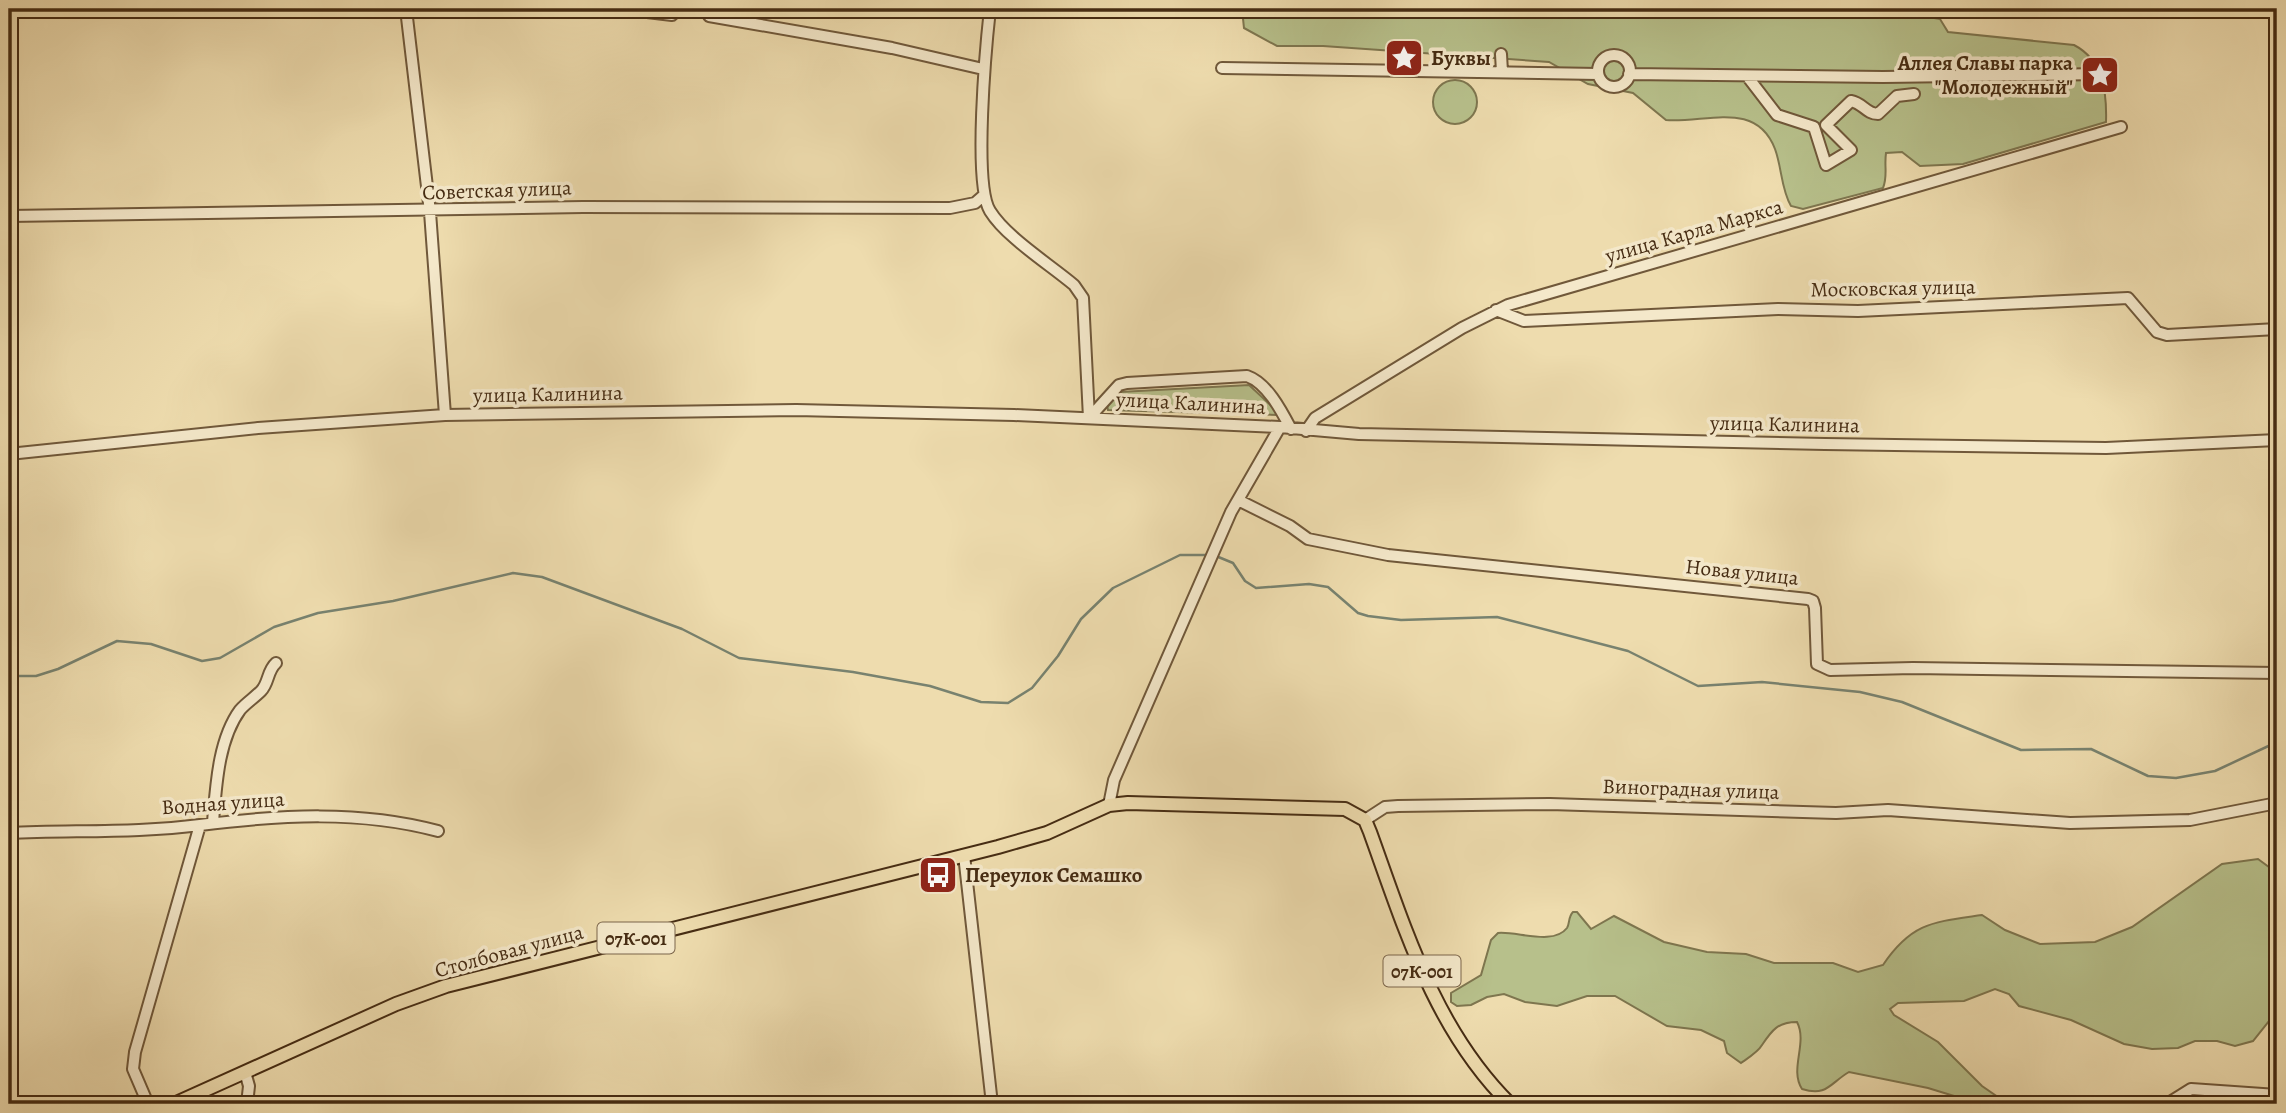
<svg xmlns="http://www.w3.org/2000/svg" width="2286" height="1113" font-family="Alegreya,serif">
<style>
.green{fill:#b7c08b;stroke:#7e764f;stroke-width:2}
.lines{fill:none;stroke-linecap:round;stroke-linejoin:round}
.stream{stroke:#78826f;stroke-width:2.5}
.minor-casing{stroke:#70583a;stroke-width:14}
.major-casing{stroke:#462c13;stroke-width:16}
.minor{stroke:#f4e8ca;stroke-width:10}
.major{stroke:#eedcae;stroke-width:12}
.labels{text-anchor:middle;stroke-width:7;stroke-linejoin:round;paint-order:stroke}
.shield{fill:#f4e8ca;stroke:#7a644a;stroke-width:2}
.shield-label{font-size:19px;font-weight:bold;fill:#462c13}
.poi-label{font-size:21px;font-weight:bold;fill:#462c13;stroke:#f4e8ca;text-anchor:start}
.street-label{font-size:21px;fill:#462c13;stroke:#f4e8ca}
</style>
<rect width="100%" height="100%" fill="#eedcae"/>
<filter id="stains"><feTurbulence type="fractalNoise" baseFrequency=".00286" numOctaves="4"/><feColorMatrix values="0 0 0 0 .2 0 0 0 0 .09 0 0 0 0 .02 0 0 0 .5 -.17"/></filter>
<radialGradient id="worn" r=".72"><stop offset=".6" stop-color="#630" stop-opacity="0"/><stop offset="1" stop-color="#630" stop-opacity=".3"/></radialGradient>
<!-- green -->
<path class="green" d="M1242 9H1910L1908 15C1920 20 1928 16 1940 19L1948 32 2074 45C2103 60 2107 92 2106 122L1963 164 1920 166 1902 152 1886 153C1884 166 1888 176 1883 188L1803 209 1791 206C1781 189 1782 168 1775 149 1756 100 1707 123 1666 120L1633 93 1588 84 1549 62 1323 46H1277L1244 28Z
M1433 102a22 22 0 1 1 44 0a22 22 0 1 1-44 0Z
M1249 385 1278 412 1277 415 1108 410 1107 405 1120 392Z
M2258 859 2277 873V1011L2253 1041 2235 1046 2217 1041H2195L2178 1048 2152 1049 2124 1044 2071 1020 2019 1006 2009 994 1995 989 1964 1001 1898 1003 1890 1009 1894 1015 1938 1042 1982 1086 2008 1104H1967L1954 1096 1928 1088 1849 1072C1830 1083 1827 1097 1802 1089 1789 1069 1808 1043 1797 1022 1778 1022 1772 1030 1762 1045 1758 1052 1748 1058 1741 1063L1727 1053 1724 1041 1701 1030 1667 1026 1615 996H1587L1557 1006 1525 1002 1504 994 1487 997 1471 1005 1457 1006 1451 1002V993L1481 975 1491 940 1498 933C1517 931 1553 946 1567 928 1570 923 1568 917 1573 912H1577L1591 929 1614 916 1664 942 1707 952 1746 954 1774 963H1833L1858 972 1883 965C1912 922 1934 922 1982 915L2005 930 2040 944 2095 942 2132 927 2222 864Z"/>
<g class="lines">
<!-- stream -->
<path class="stream" d="M1216 556 1233 563 1245 581 1256 588 1309 584 1328 587 1358 613 1368 616 1401 620 1497 617 1628 651 1698 686 1762 682 1860 692 1902 702 2021 750 2091 749 2148 776 2176 778 2215 771 2277 742
M9 676H36L58 669 117 641 151 644 202 661 220 658 274 627 318 613 393 601 513 573 542 577 682 629 739 658 853 672 930 686 981 702 1008 703 1032 688 1058 656 1081 619 1113 588 1180 555H1210"/>
<!-- minor casing -->
<g class="minor-casing">
<path id="minor" d="M406 9 430 212 445 415
M622 9 672 15 677 9
M990 9C986 45 973 184 990 211 1006 237 1049 264 1074 285L1083 298 1089 418
M709 16 892 48 983 69
M1501 54 1502 72
M1598 71a16 16 0 1 1 32 0a16 16 0 1 1-32 0Z
M1222 68 1598 74
M1629 74 1883 77 2103 74
M1747 76 1777 115 1814 127 1826 165 1851 150 1826 125 1851 101C1863 103 1866 114 1878 114L1897 96 1914 94
M9 216 583 207 950 208 975 203 983 196
M1496 310 1524 321 1778 309 1858 311 2128 298 2157 332 2167 335 2277 329
M1089 418 1119 385 1127 383 1247 376C1267 383 1281 410 1291 429
M1306 431 1315 418 1462 328 1508 305 2121 127
M9 454 258 428 445 415 796 410 1014 415 1280 427 1359 434 1825 444 2106 448 2277 440
M1238 500 1290 526 1308 539 1388 555 1808 599 1813 601 1815 608 1817 664 1830 670 1913 668 2277 673
M1109 805 1114 780 1231 512 1280 427
M1365 820 1385 807 1398 806 1550 804 1836 813 1888 810 2070 823 2190 820 2277 803
M213 822C216 787 218 740 240 710 246 703 254 698 261 691 269 683 267 671 276 663
M9 833C71 830 139 833 200 825 280 815 360 810 438 831
M964 855 992 1104
M245 1072 249 1086 247 1104
M148 1104 133 1069 135 1052 200 825
M1407 1104 1454 1102 1470 1104
M2167 1104 2191 1089 2277 1095"/>
</g>
<!-- major casing -->
<g class="major-casing">
<path id="major" d="M174 1104 396 1004 446 986 998 847 1047 833 1109 805 1128 803 1345 809 1365 820 1370 832C1405 929 1435 1030 1510 1104"/>
</g>
<!-- minor -->
<use href="#minor" class="minor"/>
<!-- major -->
<use href="#major" class="major"/>
</g>
<!-- icons -->
<defs>
<g id="sight-square" transform="scale(2.0125)"><rect x="-9" y="-9" width="18" height="18" rx="4" fill="#8f2418" stroke="#f4e8ca"/><path d="M0-6L1.8-2.2L6-1.7L2.9 1.2L3.7 5.4L0 3.3L-3.7 5.4L-2.9 1.2L-6-1.7L-1.8-2.2Z" fill="#fff"/></g>
<g id="bus-square" transform="scale(2.0125)"><rect x="-9" y="-9" width="18" height="18" rx="4" fill="#8f2418" stroke="#f4e8ca"/><path d="M-5-6H5V4H4V6H2V4H-2V6H-4V4H-5ZM-3.5-4V0h7V-4ZM-3.5 1.2v1.5H-2V1.2ZM2 1.2v1.5H3.5V1.2Z" fill="#fff"/></g>
</defs>
<g fill-rule="evenodd">
<use href="#sight-square" x="1404" y="58"/>
<use href="#sight-square" x="2100" y="75"/>
<use href="#bus-square" x="938" y="875"/>
</g>
<g class="labels">
<!-- shield labels -->
<g class="shield">
<rect x="597.5" y="922.5" width="77" height="31" rx="5"/>
<rect x="1383.5" y="955.5" width="77" height="31" rx="5"/>
</g>
<g class="shield-label">
<text x="636" y="945">07К-001</text>
<text x="1422" y="978">07К-001</text>
</g>
<!-- poi labels -->
<g class="poi-label">
<text x="1431" y="65">Буквы</text>
<text x="2073" y="70" text-anchor="end">Аллея Славы парка<tspan x="2073" dy="24">"Молодежный"</tspan></text>
<text x="965" y="882">Переулок Семашко</text>
</g>
<!-- street labels -->
<g class="street-label">
<text transform="translate(497 190) rotate(-2)" y="7">Советская улица</text>
<text transform="translate(1694 231) rotate(-16)" y="7">улица Карла Маркса</text>
<text transform="translate(1893 288) rotate(-1)" y="7">Московская улица</text>
<text transform="translate(548 394) rotate(-1)" y="7">улица Калинина</text>
<text transform="translate(1191 403) rotate(3)" y="7">улица Калинина</text>
<text transform="translate(1785 424) rotate(1)" y="7">улица Калинина</text>
<text transform="translate(1742 572) rotate(6)" y="7">Новая улица</text>
<text transform="translate(1691 789) rotate(2)" y="7">Виноградная улица</text>
<text transform="translate(223 803) rotate(-4)" y="7">Водная улица</text>
<text transform="translate(509 951) rotate(-15)" y="7">Столбовая улица</text>
</g>
</g>
<!-- margin -->
<rect width="2286" height="1113" fill="none" stroke="#eedcae" stroke-width="35"/>
<rect x="10" y="10" width="2265" height="1092" fill="none" stroke="#462c13" stroke-width="3.5"/>
<rect x="18" y="18" width="2251" height="1078" fill="none" stroke="#462c13" stroke-width="2"/>
<rect width="100%" height="100%" filter="url(#stains)"/>
<rect width="100%" height="100%" fill="url(#worn)"/>
</svg>
